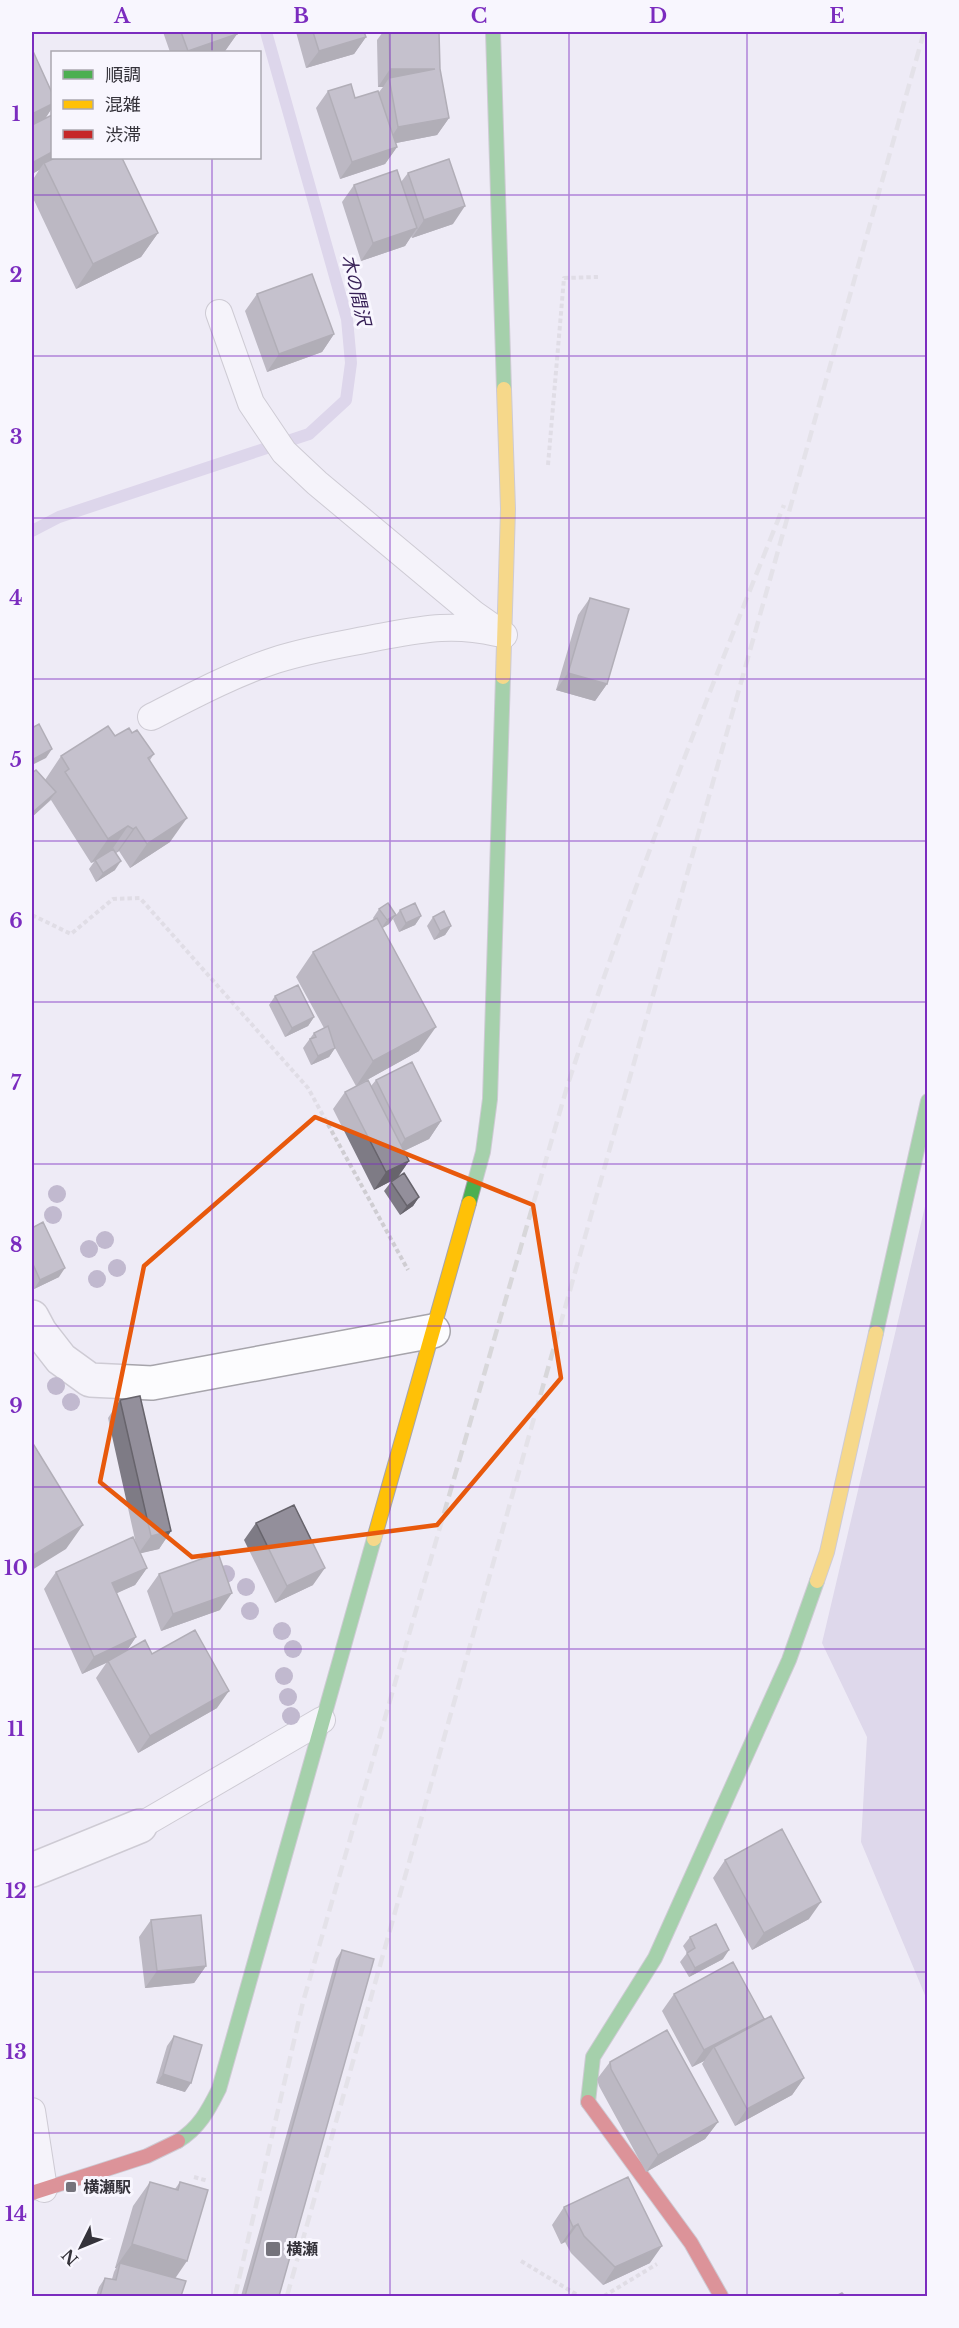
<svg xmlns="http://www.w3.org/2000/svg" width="959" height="2328" font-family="'Libre Baskerville','Noto Sans JP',serif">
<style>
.forest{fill:#cac0dd}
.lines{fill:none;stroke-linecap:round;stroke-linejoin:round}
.stream{stroke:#c8bcde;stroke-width:12}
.lane-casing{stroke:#a6a4ab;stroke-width:28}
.street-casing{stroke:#a6a4ab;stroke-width:36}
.fast-casing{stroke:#a6a4ab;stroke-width:16}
.slow-casing{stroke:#a6a4ab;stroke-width:16}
.jam-casing{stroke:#a6a4ab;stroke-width:16}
.path{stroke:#cfcdd2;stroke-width:4;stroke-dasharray:4.5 3;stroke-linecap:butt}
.lane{stroke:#fcfcfe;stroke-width:26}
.street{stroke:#fcfcfe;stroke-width:33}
.fast{stroke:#4caf50;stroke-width:14}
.slow{stroke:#ffc107;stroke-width:14}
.jam{stroke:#c62828;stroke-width:14}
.rail{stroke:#d8d7da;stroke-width:4.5;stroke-dasharray:12 6;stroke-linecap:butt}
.tree{fill:#8a7c9f}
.wall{fill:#7e7b85}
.shaded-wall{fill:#67646c}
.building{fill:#938f9b;stroke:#67646c;stroke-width:1.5}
.marked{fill:none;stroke:#e8590c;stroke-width:4.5;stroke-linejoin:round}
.grid{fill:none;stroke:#7b2cbf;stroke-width:1.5;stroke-opacity:0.55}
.poi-dot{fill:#75737c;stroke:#f8f6fe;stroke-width:2}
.labels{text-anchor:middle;stroke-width:6;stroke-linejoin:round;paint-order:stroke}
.poi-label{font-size:16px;font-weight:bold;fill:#34323a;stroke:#f8f6fe;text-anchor:start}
.water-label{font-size:18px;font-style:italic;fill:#372056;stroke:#f8f6fe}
.neatline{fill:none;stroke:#7b2cbf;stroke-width:2}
.grid-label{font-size:20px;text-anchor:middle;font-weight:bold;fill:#7b2cbf}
</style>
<rect width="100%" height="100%" fill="#eeebf6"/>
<!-- forest -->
<path class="forest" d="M927 1198V2000L861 1842 867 1737 822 1643Z"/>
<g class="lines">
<!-- stream -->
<path class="stream" d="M32 531 59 517 309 434 346 400 351 363 347 319 266 32"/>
<!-- lane casing -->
<g class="lane-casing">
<path id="lane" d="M219 313 251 403 284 452 317 483 474 614 504 635
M151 717C192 696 233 674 276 660 310 649 345 644 379 637 424 629 452 623 497 633
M140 1826 322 1720
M32 2111 44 2189"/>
</g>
<!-- street casing -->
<g class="street-casing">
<path id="street" d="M32 1317 40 1332 61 1359 90 1380 152 1383 433 1331
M32 1870 140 1826"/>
</g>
<!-- fast casing -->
<g class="fast-casing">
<path id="fast" d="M493 32 504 389
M469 1203 483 1152 490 1099 503 677
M876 1333 928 1101
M588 2102 593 2057 655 1958 789 1660 817 1581
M178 2141C199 2128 208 2111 219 2089L374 1539"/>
</g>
<!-- slow casing -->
<g class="slow-casing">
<path id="slow" d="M503 677 508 509 504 389
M374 1539 469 1203
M817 1581 827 1552 876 1333"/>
</g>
<!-- jam casing -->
<g class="jam-casing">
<path id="jam" d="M588 2102 691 2243 721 2296
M32 2193 147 2156 178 2141"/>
</g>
<!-- path -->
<path class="path" d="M548 465 564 278 598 277
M32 915 71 934 113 899 140 898 308 1088 408 1270
M194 2177 208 2181
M521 2261 579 2296
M604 2296 657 2264"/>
<!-- lane -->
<use href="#lane" class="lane"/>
<!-- street -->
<use href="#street" class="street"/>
<!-- fast -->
<use href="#fast" class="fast"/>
<!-- slow -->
<use href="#slow" class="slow"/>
<!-- jam -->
<use href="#jam" class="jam"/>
<!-- rail -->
<path class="rail" d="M235 2296 303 2002 567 1087C631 890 707 697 784 505
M287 2296 924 32"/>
</g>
<!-- trees -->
<g class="tree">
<circle cx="57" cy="1194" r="9"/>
<circle cx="53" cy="1215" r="9"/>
<circle cx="105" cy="1240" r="9"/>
<circle cx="89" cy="1249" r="9"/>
<circle cx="117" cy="1268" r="9"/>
<circle cx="97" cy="1279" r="9"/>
<circle cx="56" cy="1386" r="9"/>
<circle cx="71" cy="1402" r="9"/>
<circle cx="226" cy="1574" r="9"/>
<circle cx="246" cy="1587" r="9"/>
<circle cx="250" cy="1611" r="9"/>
<circle cx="282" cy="1631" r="9"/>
<circle cx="293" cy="1649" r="9"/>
<circle cx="284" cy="1676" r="9"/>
<circle cx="288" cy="1697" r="9"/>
<circle cx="291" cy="1716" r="9"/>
</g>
<!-- wall -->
<path class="wall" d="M163 32H236L237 34 225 51 220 52H170Z
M296 32H364L366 37 354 54 306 68Z
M383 32H439L440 69 449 118 437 135 396 143 397 147 385 164 340 179 316 108 328 91 355 98 379 92 383 87H378L377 40Z
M32 49 52 93V108L45 118 158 233 141 257 76 289 32 196V181L39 170 32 174Z
M408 173 453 224 412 238 411 236 405 246 361 261 342 202 354 185 401 182Z
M257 294 334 334 322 352 267 372 245 311Z
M590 598 607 684 595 701 556 690 578 615Z
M132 733 154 754 150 760 170 842 130 868 119 851 116 853 115 870 96 882 89 869 94 862 91 863 51 800 32 817V773L45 780 61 756 115 736Z
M379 909 389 924 382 928 419 1051 356 1086 335 1048 329 1057 311 1065 303 1048 314 1033 324 1028 296 977 313 952 374 920 373 918Z
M400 910 421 916 415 925 399 932 393 919Z
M433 917 451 926 445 935 434 940 427 926Z
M275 996 314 1017 308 1026 285 1037 269 1005Z
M376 1080 441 1121 429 1139 404 1151 409 1161 398 1177 419 1197 413 1206 400 1215 384 1191 391 1182 395 1179 374 1190 333 1109 345 1092 371 1086Z
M32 1228 59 1277 34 1289 32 1284Z
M120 1400 171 1531 159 1549 140 1553 147 1568 135 1585 116 1593 136 1637 127 1650 152 1654 217 1708 138 1753 96 1678 107 1662 82 1674 44 1589 56 1572 136 1544 108 1418Z
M256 1523 313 1585 275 1603 244 1540Z
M159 1574 220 1610 161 1631 147 1591Z
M725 1860 809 1919 752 1950 713 1878Z
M151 1920 206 1966 194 1983 145 1988 139 1937Z
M690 1937 723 1959 689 1977 680 1962 687 1953 683 1946Z
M342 1950 279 2296H241L336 1959Z
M674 1994 764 2019 762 2021 804 2078 792 2095 735 2126 702 2064 704 2061 692 2067 662 2011Z
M174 2036 185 2092 156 2083 167 2046Z
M610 2062 718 2122 705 2139 646 2172 599 2086 597 2079Z
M150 2182 175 2189 180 2182 175 2278 181 2296H96L99 2287 105 2278 112 2279 114 2272 116 2268H115L133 2206Z
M564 2207 650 2263 603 2285 571 2253 565 2242 561 2244 552 2225Z"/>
<!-- shaded-wall -->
<path class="shaded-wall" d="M237 34 225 51 220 52H187L188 51Z
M366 37 354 54 306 68 319 51Z
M390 69H435L389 78 383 87H378Z
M52 104V108L45 119 32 125V114Z
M449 118 437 135 386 145 398 127Z
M397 147 385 164 340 179 352 162Z
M52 152V158H65L44 163 39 170 32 174V163Z
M465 206 453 224 412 238 424 220Z
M417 228 405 246 361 261 373 243Z
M158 233 141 257 76 289 93 264Z
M334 334 322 352 267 372 279 354Z
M568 673 607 684 595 701 556 690Z
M52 749 46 758 32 765V760Z
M56 792 49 801 32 817 33 812Z
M187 818 170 842 130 868 147 844Z
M128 826 111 851 95 860 91 863 108 839Z
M136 827 119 851 116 853 133 829Z
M121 861 115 870 96 882 103 873Z
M396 915 389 924 381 929 387 920Z
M421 916 415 925 399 932 406 923Z
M451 926 445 935 434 940 440 931Z
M314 1017 308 1026 285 1037 292 1028Z
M436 1027 419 1051 356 1086 373 1061Z
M335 1048 329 1057 311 1065 318 1056Z
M441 1121 429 1139 393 1156 405 1139Z
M409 1161 397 1178 374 1190 386 1172Z
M419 1197 413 1206 400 1215 407 1206Z
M65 1268 59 1277 34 1289 40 1280Z
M83 1525 66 1549 32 1570V1556Z
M171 1531 159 1549 138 1554 151 1536Z
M147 1568 135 1585 100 1601 112 1583Z
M325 1568 313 1585 275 1603 287 1586Z
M232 1593 220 1610 161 1631 173 1614Z
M136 1637 124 1655 82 1674 94 1657Z
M229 1691 217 1708 138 1753 150 1736Z
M821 1902 809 1919 752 1950 764 1933Z
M729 1950 723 1959 689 1977 695 1968Z
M206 1966 194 1983 145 1988 157 1971Z
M764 2019 752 2036 714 2047 704 2061 692 2067 704 2050Z
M163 2074 191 2083 185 2092 156 2083Z
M804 2078 792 2095 735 2126 747 2109Z
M718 2122 705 2139 646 2172 658 2155Z
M578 2224 565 2242 561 2244 573 2227Z
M132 2244 187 2261 170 2286 120 2263 116 2268H115Z
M662 2246 650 2263 603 2285 615 2267Z"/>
<!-- building -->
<path class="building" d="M181 32H236L237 34 188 51Z
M313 32H364L366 37 319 51Z
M389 32H439L440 69 449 118 398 127 389 78 435 69H390Z
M32 49 52 93V104L32 114Z
M351 84 355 98 378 91 397 147 352 162 328 91Z
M52 115V152L32 163V125Z
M55 158H122L158 233 93 264 44 163Z
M449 159 465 206 424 220 408 173Z
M397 170 417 228 373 243 354 185Z
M312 274 334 334 279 354 257 294Z
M590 598 629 609 607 684 568 673Z
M39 724 52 749 32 760V728Z
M108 726 115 736 129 728 132 733 137 730 154 754 148 758 187 818 147 844 136 827 133 829 128 826 108 839 65 772 69 769 61 756Z
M36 770 56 792 33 812 32 811V773Z
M113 849 121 861 103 873 95 860Z
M388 903 396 915 387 920 379 909Z
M415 903 421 916 406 923 400 910Z
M444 911 451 926 440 931 433 917Z
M377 918 436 1027 373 1061 313 952Z
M298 985 314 1017 292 1028 275 996Z
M328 1026 335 1048 318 1056 310 1039 316 1037 314 1033Z
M412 1062 441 1121 405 1139 376 1080Z
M368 1080 409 1161 386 1172 345 1092Z
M404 1173 419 1197 407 1206 391 1182Z
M43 1222 65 1268 40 1280 32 1262V1228Z
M140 1396 171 1531 151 1536 120 1400Z
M32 1442 83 1525 32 1556Z
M294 1505 325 1568 287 1586 256 1523Z
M133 1537 147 1568 112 1583 136 1637 94 1657 56 1572Z
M218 1553 232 1593 173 1614 159 1574Z
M195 1630 229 1691 150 1736 108 1661 145 1640 152 1654Z
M782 1829 821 1902 764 1933 725 1860Z
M201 1915 206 1966 157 1971 151 1920Z
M716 1924 729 1950 695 1968 687 1953 695 1948 690 1937Z
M342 1950 374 1959 279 2296H245Z
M733 1962 764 2019 704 2050 674 1994Z
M771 2016 804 2078 747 2109 714 2047Z
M667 2030 718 2122 658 2155 611 2069 610 2062Z
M174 2036 202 2045 191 2083 163 2074Z
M628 2177 662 2246 615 2267 584 2236 578 2224 573 2227 564 2207Z
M150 2182 178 2190 180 2182 208 2190 187 2261 132 2244Z
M120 2263 186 2281 181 2296H100L105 2278 116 2280Z
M842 2293 845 2296H836Z"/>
<!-- marked area -->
<path d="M0 0H959V2328H0ZM315 1117 533 1205 561 1378 437 1525 192 1557 100 1482 144 1266Z" fill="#eeebf6" fill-opacity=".55" fill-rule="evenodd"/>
<path class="marked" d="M315 1117 533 1205 561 1378 437 1525 192 1557 100 1482 144 1266Z"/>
<!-- grid -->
<path class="grid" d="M212 32V52M390 32V2296M569 32V2296M747 32V2296M212 158V2296M32 195H928M32 356H928M32 518H928M32 679H928M32 841H928M32 1002H928M32 1164H928M32 1326H928M32 1487H928M32 1649H928M32 1810H928M32 1972H928M32 2133H928"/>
<!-- markers -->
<g class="poi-dot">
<rect x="65" y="2181" width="12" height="12" rx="3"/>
<rect x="265" y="2241" width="16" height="16" rx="3"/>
</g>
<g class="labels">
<!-- poi labels -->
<g class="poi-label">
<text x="83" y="2193">横瀬駅</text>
<text x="286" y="2255">横瀬</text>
</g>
<!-- water labels -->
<g class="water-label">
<text transform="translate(356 290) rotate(77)" y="6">木の間沢</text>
</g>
</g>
<!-- border -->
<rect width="959" height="2328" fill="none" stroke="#f8f6fe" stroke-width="66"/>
<!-- legend -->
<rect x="51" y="51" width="210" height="108" fill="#f8f6fe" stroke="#aaa8b0" stroke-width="1.5"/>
<rect x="63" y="70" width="30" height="9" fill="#4caf50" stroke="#aaa8b0" stroke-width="1.5"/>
<text x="105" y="81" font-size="18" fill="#34323a">順調</text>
<rect x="63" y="100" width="30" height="9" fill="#ffc107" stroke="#aaa8b0" stroke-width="1.5"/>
<text x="105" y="111" font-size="18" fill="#34323a">混雑</text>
<rect x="63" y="130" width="30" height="9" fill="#c62828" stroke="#aaa8b0" stroke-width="1.5"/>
<text x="105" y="141" font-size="18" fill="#34323a">渋滞</text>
<!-- north arrow -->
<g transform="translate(81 2247) rotate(227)" stroke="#f8f6fe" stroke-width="4.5" paint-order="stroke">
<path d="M0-4.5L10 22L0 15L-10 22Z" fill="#34323a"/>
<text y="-9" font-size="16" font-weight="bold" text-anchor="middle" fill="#34323a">N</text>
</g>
<rect x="33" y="33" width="893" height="2262" class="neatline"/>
<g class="grid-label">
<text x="122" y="23">A</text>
<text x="301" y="23">B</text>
<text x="479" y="23">C</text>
<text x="658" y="23">D</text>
<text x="837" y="23">E</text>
<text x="16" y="121">1</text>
<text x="16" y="282">2</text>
<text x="16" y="444">3</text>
<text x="16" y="605">4</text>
<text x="16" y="767">5</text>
<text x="16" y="928">6</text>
<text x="16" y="1090">7</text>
<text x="16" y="1252">8</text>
<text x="16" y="1413">9</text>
<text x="16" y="1575">10</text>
<text x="16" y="1736">11</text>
<text x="16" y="1898">12</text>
<text x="16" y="2059">13</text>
<text x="16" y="2221">14</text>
</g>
</svg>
